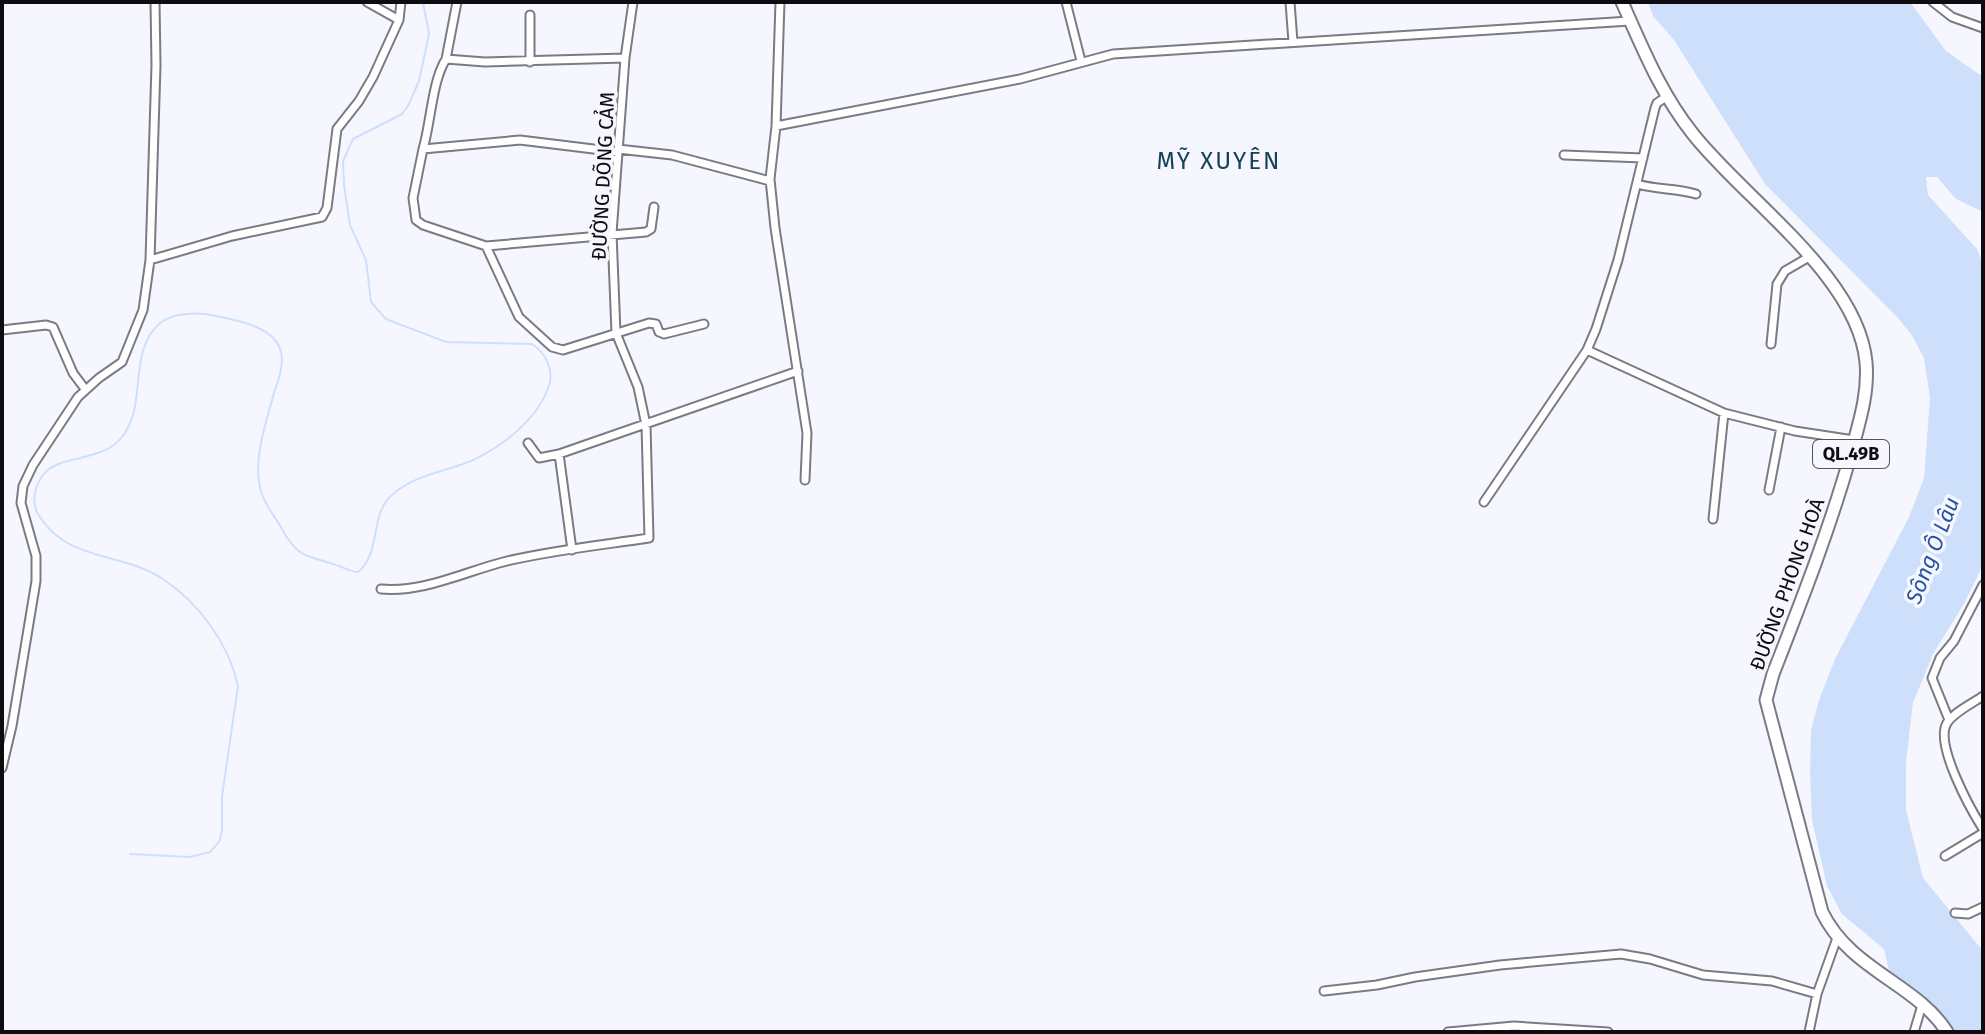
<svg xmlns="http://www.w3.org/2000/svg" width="1985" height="1034" font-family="'Fira Sans',sans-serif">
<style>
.water{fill:#cedffc}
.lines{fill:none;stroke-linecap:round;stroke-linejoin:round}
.stream{stroke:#cedffc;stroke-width:2}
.minor-casing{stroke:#797b85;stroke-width:11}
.primary-casing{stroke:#797b85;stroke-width:15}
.minor{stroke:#fff;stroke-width:7}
.primary{stroke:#fff;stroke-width:11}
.labels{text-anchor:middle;stroke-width:7;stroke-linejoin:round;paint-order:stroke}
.shield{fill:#f6f7fe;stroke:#535358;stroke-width:2}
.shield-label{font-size:18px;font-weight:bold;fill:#0d0d11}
.street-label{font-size:20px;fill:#0d0d11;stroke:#f6f7fe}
.water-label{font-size:22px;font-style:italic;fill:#2553a2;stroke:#f6f7fe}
.quarter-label{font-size:24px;letter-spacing:2px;fill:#144256;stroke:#f6f7fe}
</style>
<rect width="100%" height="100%" fill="#f6f7fe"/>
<!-- water -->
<path class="water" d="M1648 2H1910L1946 51 1983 77V212L1956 199 1937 177H1926L1928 195 1977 249 1983 265V565L1964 604 1933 654 1913 703 1906 762V810L1923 878 1983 951V1032H1954L1939 1013 1890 975 1884 949 1842 914 1827 886 1812 820 1810 774 1811 730 1819 700 1835 659 1909 517 1924 478 1930 398 1924 358 1911 334 1897 317 1765 184 1674 40 1653 16Z"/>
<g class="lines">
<!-- stream -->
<path class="stream" d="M130 854 190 857 210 852 219 842 222 831V796L238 686C229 644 199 603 163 579 121 551 67 563 38 514 31 502 35 486 43 475 58 454 102 463 122 437 148 405 127 353 159 324 172 312 198 312 216 316 236 320 276 327 281 352 284 366 278 381 274 393 266 423 251 464 262 494 266 507 277 519 283 531 299 559 308 555 336 565 344 567 350 572 358 572 382 552 369 515 392 495 414 475 444 472 471 461 503 446 537 420 549 386 554 370 546 353 532 344L446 342 386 319 371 302 366 260 350 225 344 185 343 161 353 139 402 114 408 106 419 81 429 34 423 2"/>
<!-- minor casing -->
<g class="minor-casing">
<path id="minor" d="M367 2 399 20
M780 2 776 126 770 179 775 228 807 433 805 480
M1066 2 1081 61
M1290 2 1293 42
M1933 2 1952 17 1983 28
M446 59 457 2
M530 62V15
M776 126 1020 79 1113 54 1630 21
M423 149 413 198 416 220 423 225 486 246 519 317 552 347 563 350 649 323 656 324 659 332 664 334 704 324
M618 149 672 155 770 181
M618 152 520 140 423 149C431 122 432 81 446 59L485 62 625 58
M1564 155 1643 158
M1637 184C1658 190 1676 188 1696 194
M486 246 646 232 651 229 654 207
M150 260 232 236 322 217 327 208 337 129 359 101 373 77 399 20 401 2
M2 330 46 325 53 327 73 373 85 389
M1771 344 1777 284 1785 271 1809 257
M1587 350 1724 413 1795 431 1854 440
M528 443 539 458 559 454 798 371
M559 454 572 550
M1769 490 1781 427
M1484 502 1587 350 1596 329 1618 260 1655 108 1657 103 1666 97
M1713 519 1724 413
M381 589C424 593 466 571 507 561 554 550 602 545 649 538L646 425 638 387 616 333 612 233 625 58 633 2
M1983 696C1973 703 1954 712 1947 723 1934 744 1971 810 1983 829
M1949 720 1932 678 1940 658 1954 641 1983 585
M2 768 12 726 36 581V556L21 503 23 486 33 465 78 397 99 378 122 362 143 310 150 260 156 65 155 2
M1945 856 1983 833
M1955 913 1968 914 1983 907
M1324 991 1377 985 1415 977 1500 965 1621 954 1650 959 1703 975 1772 981 1817 994
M1448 1032 1514 1026 1608 1032
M1809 1032 1817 994 1837 938
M1914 1032 1922 1005"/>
</g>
<!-- primary casing -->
<g class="primary-casing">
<path id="primary" d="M1622 2C1643 49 1661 94 1693 134 1744 199 1858 276 1866 362 1869 395 1858 426 1850 457 1829 531 1801 602 1773 674L1766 700 1822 912C1850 970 1917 984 1947 1032"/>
</g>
<!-- minor -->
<use href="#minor" class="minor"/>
<!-- primary -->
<use href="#primary" class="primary"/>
</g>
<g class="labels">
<!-- shield labels -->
<rect class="shield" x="1813" y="440" width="76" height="28" rx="6"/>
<g class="shield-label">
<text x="1851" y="460">QL.49B</text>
</g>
<!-- street labels -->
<g class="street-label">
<text transform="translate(603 176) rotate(-87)" y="7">ĐƯỜNG DÕNG CẢM</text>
<text transform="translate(1787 584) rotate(-70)" y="7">ĐƯỜNG PHONG HOÀ</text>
</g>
<!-- water labels -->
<g class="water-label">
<text transform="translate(1932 550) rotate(-69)" y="8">Sông Ô Lâu</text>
</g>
<!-- quarter labels -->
<g class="quarter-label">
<text x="1219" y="169">MỸ XUYÊN</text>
</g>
</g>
<!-- border -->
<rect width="1985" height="1034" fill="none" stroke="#0d0d11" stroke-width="8"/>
</svg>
